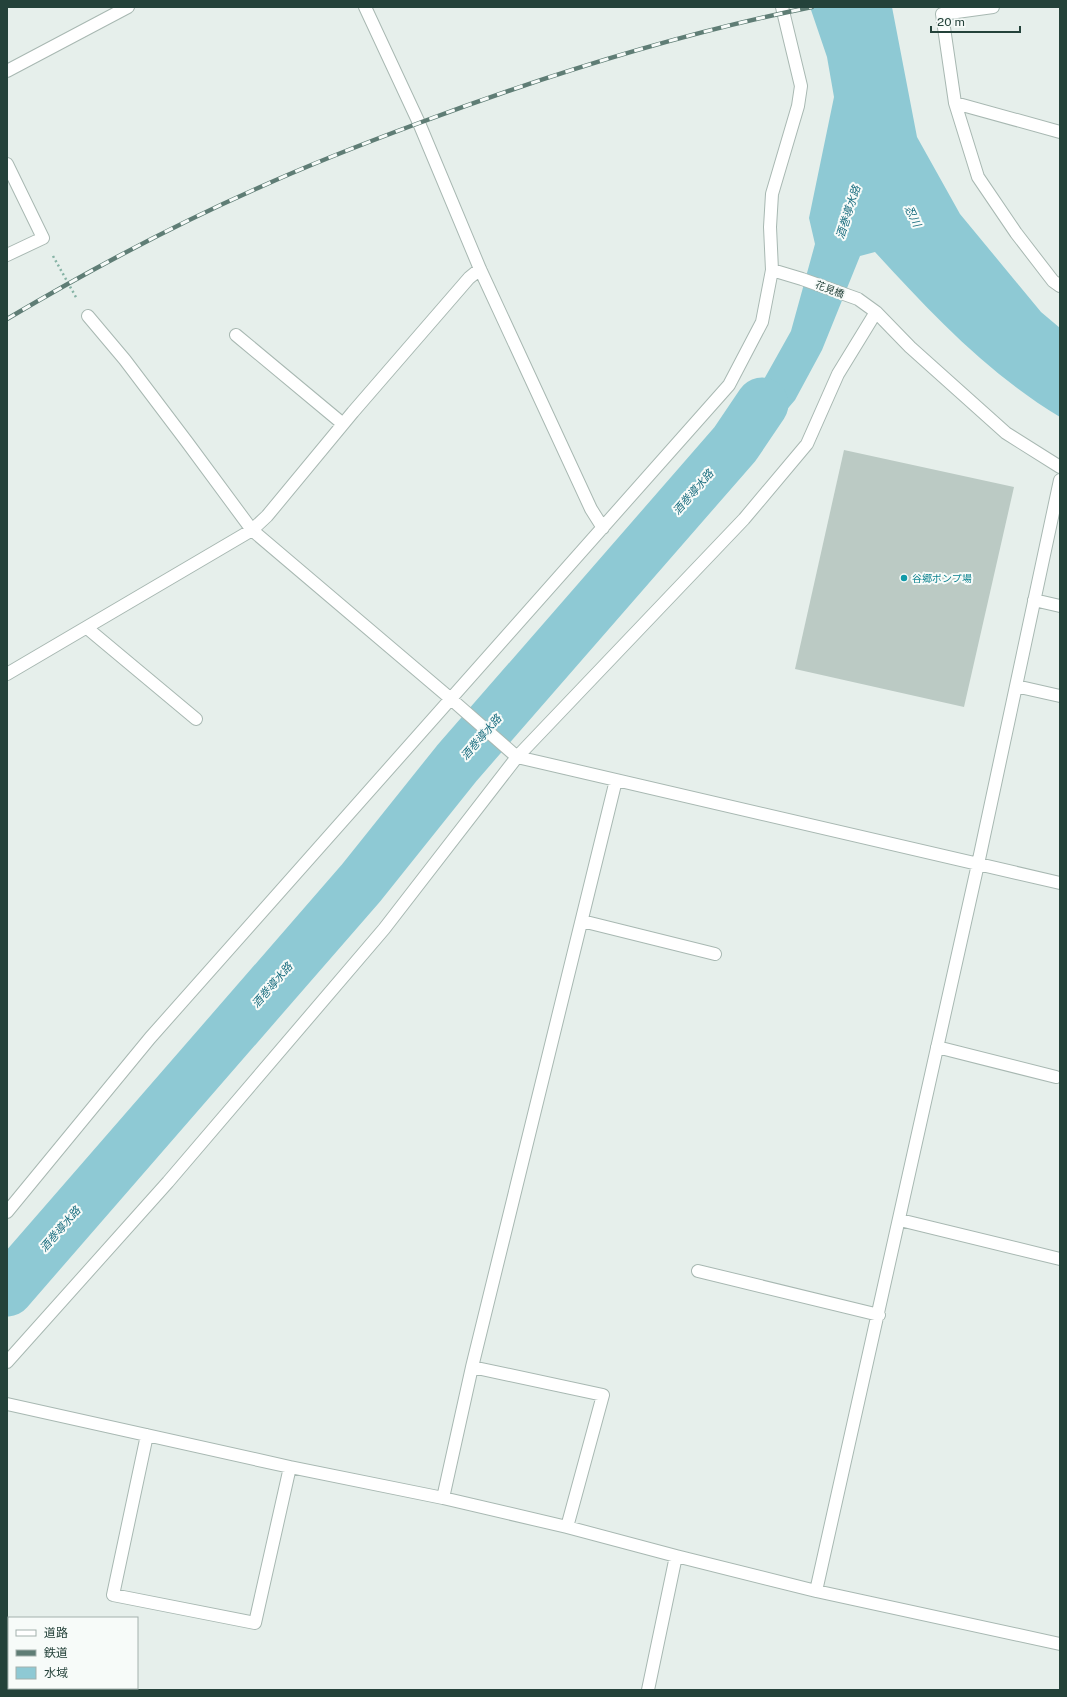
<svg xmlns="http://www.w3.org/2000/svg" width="1067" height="1697" font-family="'Public Sans','Noto Sans JP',sans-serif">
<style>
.water{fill:#8ec9d4}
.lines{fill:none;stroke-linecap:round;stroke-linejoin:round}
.river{stroke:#8ec9d4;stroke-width:53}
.building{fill:#bbcac4}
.minor-casing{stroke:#a8b8b2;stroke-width:14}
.path{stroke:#86b3a5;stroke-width:2.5;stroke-dasharray:2 3;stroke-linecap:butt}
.minor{stroke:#fff;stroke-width:12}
.rail-casing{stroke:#5f7d75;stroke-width:4.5}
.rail{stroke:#f7fbf9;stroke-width:3;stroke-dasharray:9;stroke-linecap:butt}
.culture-dot{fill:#0f9aa8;stroke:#f7fbf9;stroke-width:1.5}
.labels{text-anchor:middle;stroke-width:4;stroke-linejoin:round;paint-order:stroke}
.street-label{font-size:10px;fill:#24423a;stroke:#f7fbf9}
.culture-label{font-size:10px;fill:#0d838f;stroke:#f7fbf9;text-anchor:start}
.water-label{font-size:11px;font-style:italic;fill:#1c6f80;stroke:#f7fbf9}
</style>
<rect width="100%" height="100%" fill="#e6efeb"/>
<!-- water -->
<path class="water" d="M810 7H892L917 137 960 214 1041 312 1060 328V417C988 374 931 313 875 252L860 256 822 350 795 400 754 448 747 443 743 444 718 464 733 437 734 431 730 425 763 381 791 331 815 244 809 218 834 97 827 57Z"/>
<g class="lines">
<!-- river -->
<path class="river" d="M7 1290 361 883 457 763 735 444 762 404"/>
</g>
<!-- building -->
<path class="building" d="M844 450 1014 487 964 707 795 669Z"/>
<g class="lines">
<!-- minor casing -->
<g class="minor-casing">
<path id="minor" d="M365 7 419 123 480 269 591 509 603 528
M993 7 942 14 955 103 978 177 1016 233 1053 281 1060 286
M7 71 128 7
M955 103 1060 132
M7 164 43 238 7 255
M772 270 802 279 858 299 876 312 910 347 1006 433 1060 467
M88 316 125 360 187 442 252 530 451 699 517 757 1060 883
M236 335 343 424
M1060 480 978 864 816 1591 1060 1644
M1034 600 1060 606
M87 628 196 719
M7 674 252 530 267 516 353 412 469 278 480 269
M1016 686 1060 696
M582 921 715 954
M937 1047 1056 1077
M7 1212 150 1038 729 385 762 322 772 270 770 227 772 194 798 106 801 86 782 7
M900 1220 1060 1259
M698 1271 879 1315
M7 1362 168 1182 384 929 517 757 744 519 807 444 838 374 876 312
M472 1367 603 1395 567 1527
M7 1404 290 1467 443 1498 567 1527 676 1556
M147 1435 113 1595 255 1623 290 1467
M443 1498 472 1367 616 780
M648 1690 676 1556 816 1591"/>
</g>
<!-- path -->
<path class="path" d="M53 256 77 299"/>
<!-- minor -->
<use href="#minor" class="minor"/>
<!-- rail casing -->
<g class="rail-casing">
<path id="rail" d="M7 319C88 271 172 226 258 188 311 164 365 143 419 123 547 75 678 34 812 7"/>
</g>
<!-- rail -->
<use href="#rail" class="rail"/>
</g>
<!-- markers -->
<circle class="culture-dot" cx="904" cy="578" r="4"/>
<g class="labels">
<!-- street labels -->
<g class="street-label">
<text transform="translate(830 289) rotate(21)" y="4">花見橋</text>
</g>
<!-- culture labels -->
<g class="culture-label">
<text x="912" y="582">谷郷ポンプ場</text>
</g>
<!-- water labels -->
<g class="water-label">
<text transform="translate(848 212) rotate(-72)" y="4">酒巻導水路</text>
<text transform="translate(913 216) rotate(64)" y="4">忍川</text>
<text transform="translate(693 492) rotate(-49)" y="4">酒巻導水路</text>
<text transform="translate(481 737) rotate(-49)" y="4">酒巻導水路</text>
<text transform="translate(272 985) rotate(-49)" y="4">酒巻導水路</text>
<text transform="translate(60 1229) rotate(-49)" y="4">酒巻導水路</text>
</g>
</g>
<!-- border -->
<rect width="1067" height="1697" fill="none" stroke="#24423a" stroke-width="16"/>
<!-- legend -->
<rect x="8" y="1617" width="130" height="72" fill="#f7fbf9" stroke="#a3b1ad"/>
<rect x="16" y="1630" width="20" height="6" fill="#ffffff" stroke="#a3b1ad"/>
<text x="44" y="1637" font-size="12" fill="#24423a">道路</text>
<rect x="16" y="1650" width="20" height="6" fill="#5f7d75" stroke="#a3b1ad"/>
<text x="44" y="1657" font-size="12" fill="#24423a">鉄道</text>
<rect x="16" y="1667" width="20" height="12" fill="#8ec9d4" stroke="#a3b1ad"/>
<text x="44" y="1677" font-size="12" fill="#24423a">水域</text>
<!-- scale -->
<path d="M931 26v6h89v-6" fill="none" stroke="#24423a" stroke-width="2"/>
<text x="937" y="26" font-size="12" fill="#24423a" stroke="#f7fbf9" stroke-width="3" paint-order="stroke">20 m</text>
</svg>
